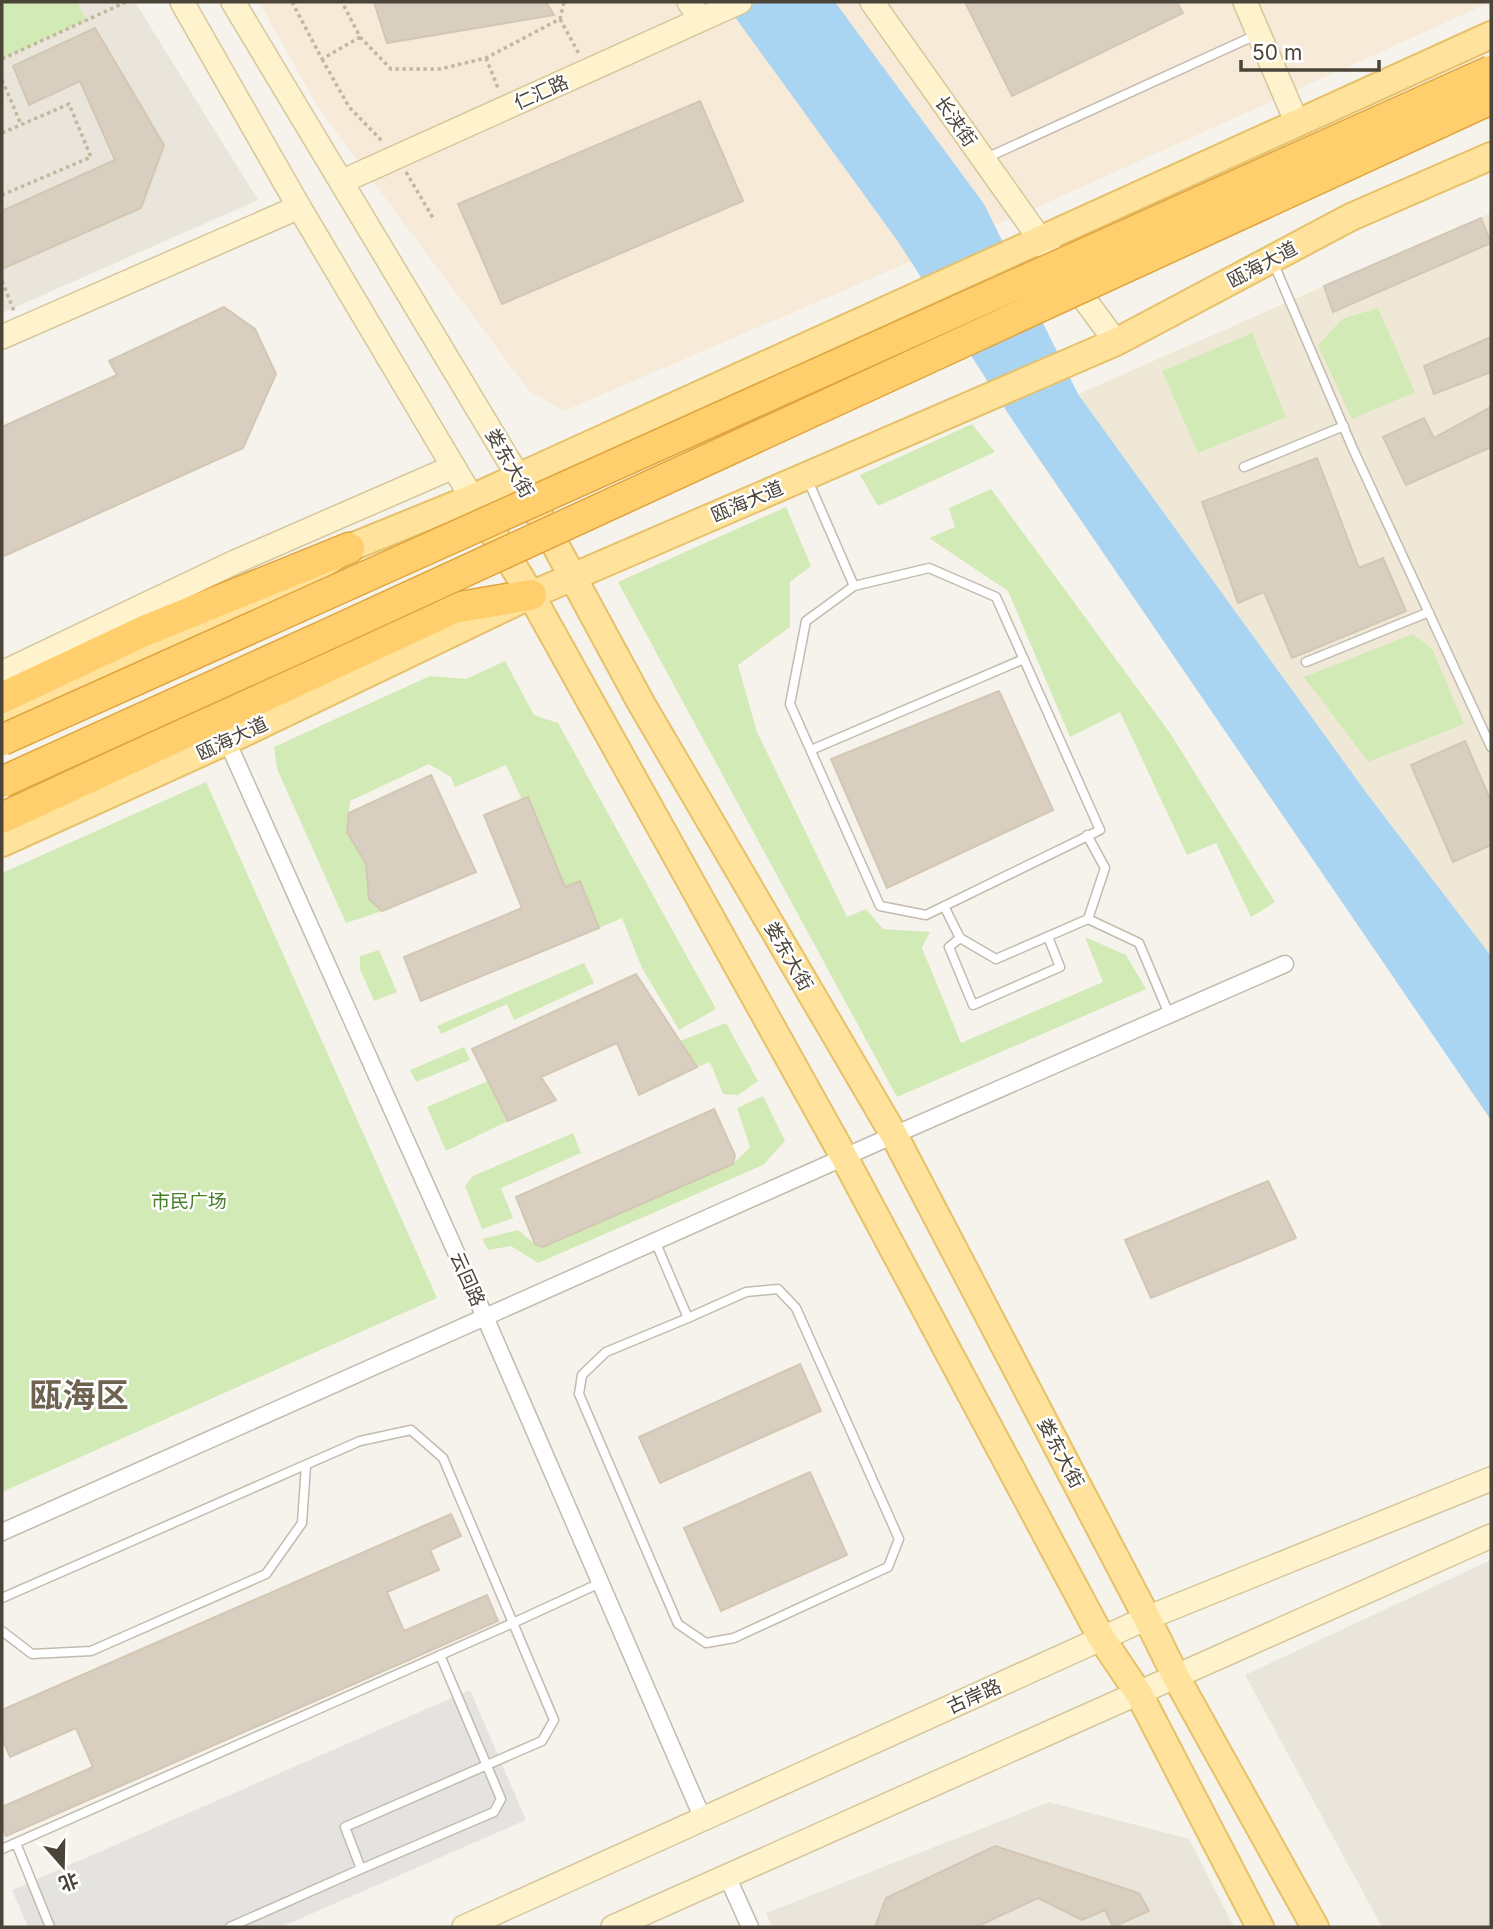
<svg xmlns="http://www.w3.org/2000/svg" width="1493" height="1929" font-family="Inter,'Noto Sans SC',sans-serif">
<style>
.residential{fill:#eae5da}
.commercial{fill:#f7ead8}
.education{fill:#efe8d6}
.green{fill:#d2eab5}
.parking{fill:#e5e3e0}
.water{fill:#a9d4f2}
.building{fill:#d8cfc1;stroke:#d3c7b4;stroke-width:2}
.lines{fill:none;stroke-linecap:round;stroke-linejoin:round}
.lane-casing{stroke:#c2bbae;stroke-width:11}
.street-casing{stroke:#c2bbae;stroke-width:19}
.secondary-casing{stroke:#d6c79b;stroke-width:26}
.primary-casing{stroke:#e6c16a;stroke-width:30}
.highway-casing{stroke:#e0a43c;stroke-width:33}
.path{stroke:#c4b79f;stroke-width:3.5;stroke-dasharray:3.5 3.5;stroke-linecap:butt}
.lane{stroke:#fff;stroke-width:8}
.street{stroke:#fff;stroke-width:16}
.secondary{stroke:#fff3cd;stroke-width:23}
.primary{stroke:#ffe39c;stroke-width:26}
.highway{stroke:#ffcf6e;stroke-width:30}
.highway-bridge-casing{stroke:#e0a43c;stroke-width:33;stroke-linecap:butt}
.highway-bridge{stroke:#ffcf6e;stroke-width:30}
.labels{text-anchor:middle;stroke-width:5;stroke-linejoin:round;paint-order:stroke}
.street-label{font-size:19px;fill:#4b4439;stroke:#fff}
.park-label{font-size:19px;fill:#4a7f2a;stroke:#fff}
.town-label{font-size:33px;font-weight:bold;fill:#6e6250;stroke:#fff}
</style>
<rect width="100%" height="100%" fill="#f6f3ec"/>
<!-- residential -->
<path class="residential" d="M2 2H135L258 200 2 313Z
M1491 1560V1927H1382L1245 1675Z
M1049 1802 1189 1839 1234 1927H772L766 1913Z"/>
<!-- commercial -->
<path class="commercial" d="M259 2H1491L1042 205 564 411 529 391 319 109Z"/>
<!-- education -->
<path class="education" d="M1491 213V956L1368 795 1078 394Z"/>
<!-- green -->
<path class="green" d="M2 2H77L86 20 2 59Z
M1378 308 1415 392 1352 419 1318 345 1342 319Z
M1252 333 1286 417 1198 453 1162 371Z
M972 424 995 452 878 506 860 475Z
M991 489 1170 733 1275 902 1251 917 1216 843 1187 855 1120 712 1070 737 1008 591 929 538 955 527 949 508Z
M786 507 811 566 790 582V627L738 665 757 732 847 917 866 909 883 929 930 932 922 948 961 1043 1103 982 1085 937 1126 955 1146 989 897 1097 618 582Z
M1413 634 1432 649 1464 724 1368 762 1304 677Z
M505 661 534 715 558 723 716 1009 679 1030 642 968 622 918 599 928 580 882 565 887 528 797 522 800 506 765 455 787 451 777 429 764 350 801 347 832 366 864 382 911 346 923 277 769 274 747 430 676 466 679Z
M206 782 437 1298 2 1492V873Z
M379 950 397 992 374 1001 360 969V956Z
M584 963 594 983 514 1020 507 1004 441 1034 437 1026Z
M726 1023 758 1081 738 1095 723 1094 710 1062 697 1067 680 1041Z
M464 1047 470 1060 416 1082 410 1070Z
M488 1081 508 1121 446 1151 427 1107Z
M763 1096 785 1141 763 1165 538 1263 511 1246 488 1250 482 1239 518 1230 535 1244 543 1247 733 1164 750 1147 737 1108Z
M573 1133 581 1153 501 1188 513 1218 482 1229 465 1186 473 1176Z"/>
<!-- parking -->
<path class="parking" d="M470 1690 526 1820 281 1927H28L12 1890Z"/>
<!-- water -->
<path class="water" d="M724 2H835L984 204 1078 394 1368 795 1491 956V1120L1013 421 899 243Z"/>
<!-- building -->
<path class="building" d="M374 2H546L554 15 387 43Z
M965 2H1177L1183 13 1012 96Z
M95 28 164 145 141 208 2 269V211L115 160 80 81 29 105 13 66Z
M700 101 743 201 502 304 458 204Z
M1481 218 1491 243 1333 312 1324 286Z
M224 307 255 329 276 374 243 448 2 557V427L117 375 109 361Z
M1491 337V372L1434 394 1424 366Z
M1491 407V447L1406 485 1383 437 1424 418 1434 438Z
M1317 458 1359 568 1383 558 1406 611 1292 658 1264 592 1238 603 1202 502Z
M999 691 1053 810 887 888 831 759Z
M1465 741 1491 801V845L1453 862 1411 765Z
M431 775 476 872 382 911 369 899 366 864 347 832 349 813Z
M528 797 565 887 580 881 599 928 421 1001 404 957 522 908 484 815Z
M636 974 697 1067 639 1095 617 1043 541 1077 556 1100 508 1121 472 1049Z
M714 1109 735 1155 733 1164 543 1247 535 1244 516 1197Z
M1268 1181 1296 1238 1151 1298 1125 1240Z
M800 1364 821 1411 660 1483 639 1437Z
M810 1472 847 1555 721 1611 684 1528Z
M451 1514 461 1536 430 1550 439 1570 387 1592 404 1631 487 1595 498 1621 6 1836 2 1826V1807L93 1767 76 1728 10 1757 2 1738V1710Z
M995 1846 1139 1893 1149 1911 1113 1927 1105 1910 1082 1920 1038 1898 976 1927H875L886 1898Z"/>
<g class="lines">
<!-- lane casing -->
<g class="lane-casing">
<path id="lane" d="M984 159 1256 35
M1273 262 1353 449 1491 747
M1244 467 1344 426
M807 478 854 586 806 621 790 704 880 906 926 915 1100 830 996 597 929 568 854 586
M1306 662 1429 612
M811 750 1024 659
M944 906 960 938 996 959 1088 919 1105 868 1087 835
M1088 919 1139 943 1169 1014
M960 938 949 947 973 1005 1060 967 1048 937
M655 1241 688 1318 606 1352 582 1375 579 1394 678 1624 706 1643 734 1638 888 1567 899 1539 796 1308 778 1289 746 1292 688 1318
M2 1598 360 1441 411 1430 443 1458 513 1623 600 1583
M2 1631 32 1654 91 1651 266 1574 302 1523 306 1465
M16 1843 50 1927
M2 1849 513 1623 554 1720 542 1741 345 1827 361 1869 230 1927
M361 1869 494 1812 501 1799 440 1655"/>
</g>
<!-- street casing -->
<g class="street-casing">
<path id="street" d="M227 741 485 1317 703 1819
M2 1532 894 1135 1285 964
M727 1876 750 1927"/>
</g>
<!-- secondary casing -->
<g class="secondary-casing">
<path id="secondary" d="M182 2 299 207 472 498
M233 2 518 476
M689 2 701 19
M872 2 1040 239 1116 342
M1245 2 1297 123
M341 182 740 2
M2 337 299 207
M2 673 235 562 453 467
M464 1927 1147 1618 1491 1479
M613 1927 1491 1536"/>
</g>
<!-- primary casing -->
<g class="primary-casing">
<path id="primary" d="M518 476 641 703 894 1135 1147 1618 1176 1677 1315 1927
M476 505 531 595 844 1157 1102 1639 1139 1694 1260 1927
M2 719 267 598 349 548 472 498 1491 35
M2 843 227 741 531 595 1116 342 1351 217 1491 156"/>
</g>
<!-- highway casing -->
<g class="highway-casing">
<path id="highway" d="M2 698 144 631 349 548
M2 818 454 608 531 595"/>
</g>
<!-- path -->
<path class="path" d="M292 2 322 59 360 37 342 2
M560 19 579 54
M360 37 391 69H440L486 58 560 19 564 2
M486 58 498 88
M2 59 126 2
M322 59 349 107 382 141
M2 80 21 124
M2 133 69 104 91 157 2 195
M406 172 433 218
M2 281 14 311"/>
<!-- lane -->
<use href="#lane" class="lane"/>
<!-- street -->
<use href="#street" class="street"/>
<!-- secondary -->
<use href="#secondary" class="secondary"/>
<!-- primary -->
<use href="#primary" class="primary"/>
<!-- highway -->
<use href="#highway" class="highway"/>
<!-- highway-bridge casing -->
<g class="highway-bridge-casing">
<path id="highway-bridge" d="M2 740 1491 71
M2 782 324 636 1491 99"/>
</g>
<!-- highway-bridge -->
<use href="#highway-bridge" class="highway-bridge"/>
</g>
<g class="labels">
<!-- street labels -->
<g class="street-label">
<text transform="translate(541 92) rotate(-24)" y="7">仁汇路</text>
<text transform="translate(956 121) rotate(55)" y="7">长浃街</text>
<text transform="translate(1262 264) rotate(-28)" y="7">瓯海大道</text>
<text transform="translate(510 463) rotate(60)" y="7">娄东大街</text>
<text transform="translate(747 501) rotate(-23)" y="7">瓯海大道</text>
<text transform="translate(232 738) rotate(-25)" y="7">瓯海大道</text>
<text transform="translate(789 956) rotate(60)" y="7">娄东大街</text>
<text transform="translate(468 1279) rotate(66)" y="7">云回路</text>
<text transform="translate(1061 1453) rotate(62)" y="7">娄东大街</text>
<text transform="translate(974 1696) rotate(-24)" y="7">古岸路</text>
</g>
<!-- park labels -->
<g class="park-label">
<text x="189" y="1208">市民广场</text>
</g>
<!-- town labels -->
<g class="town-label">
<text x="79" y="1407">瓯海区</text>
</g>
</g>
<!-- border -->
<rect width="1493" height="1929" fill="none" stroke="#4b4439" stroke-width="7"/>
<!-- north arrow -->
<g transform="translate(63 1866) rotate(160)" stroke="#ffffff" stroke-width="5" paint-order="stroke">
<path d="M0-5L12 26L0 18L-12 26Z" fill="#4b4439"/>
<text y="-10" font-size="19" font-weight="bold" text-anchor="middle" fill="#4b4439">北</text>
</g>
<!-- scale -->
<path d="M1241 60v10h138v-10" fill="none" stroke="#4b4439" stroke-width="3.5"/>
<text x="1252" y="60" font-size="21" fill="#4b4439" stroke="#ffffff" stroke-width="5" paint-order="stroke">50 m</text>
</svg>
